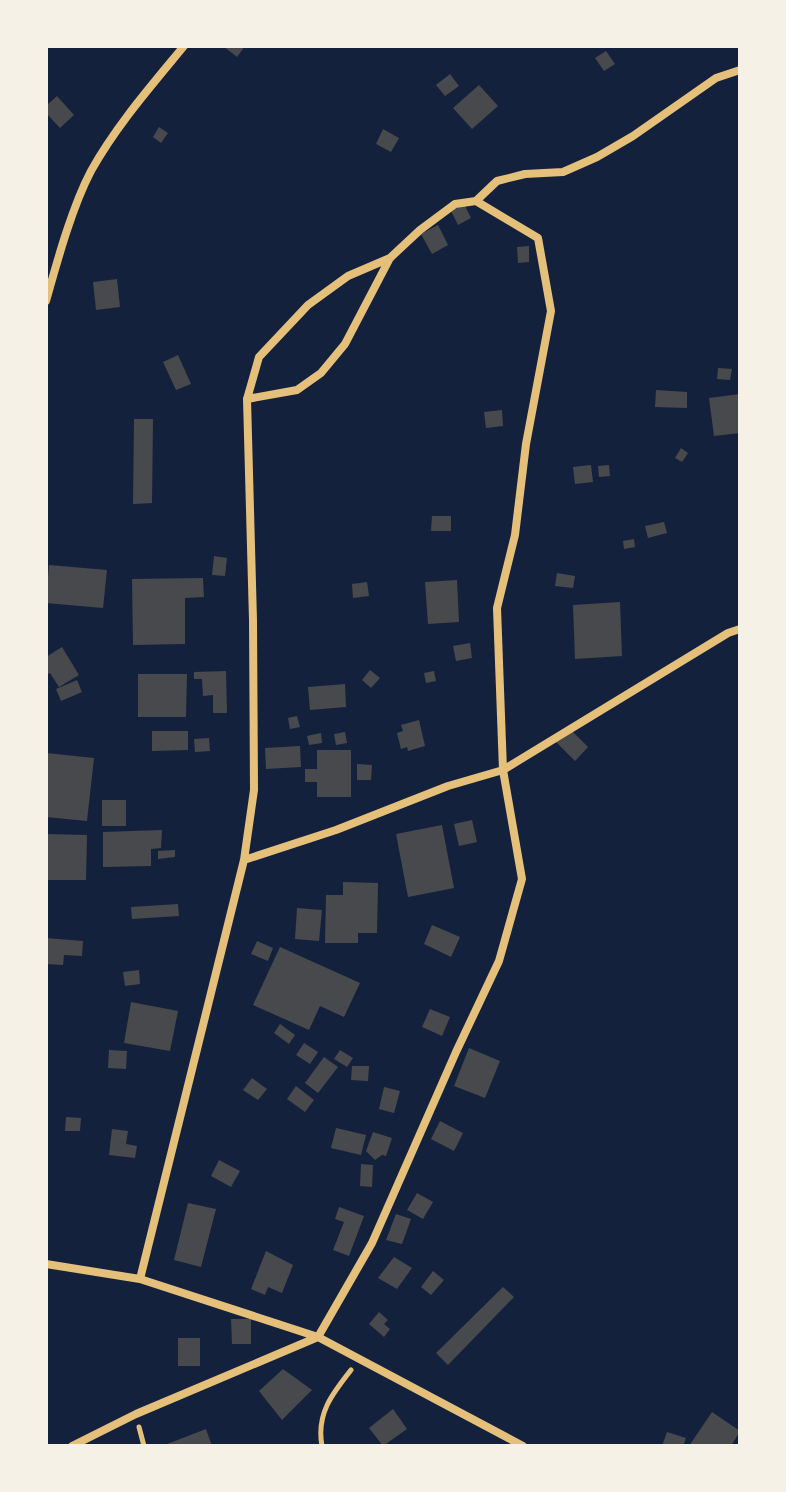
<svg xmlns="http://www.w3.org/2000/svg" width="786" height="1492" font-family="'PT Serif',serif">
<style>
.building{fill:#48494c}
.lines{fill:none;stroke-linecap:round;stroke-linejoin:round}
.path{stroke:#e5c07b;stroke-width:5}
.minor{stroke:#e5c07b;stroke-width:8}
</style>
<rect width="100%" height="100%" fill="#14213d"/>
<!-- building -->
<path class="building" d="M223 46H245L237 57Z
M606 51 615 64 604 71 595 58Z
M450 74 459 86 445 96 436 85Z
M479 85 498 106 472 129 453 108Z
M57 96 74 115 60 128 46 113V106Z
M159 127 168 133 161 143 153 137Z
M383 129 399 138 391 152 376 144Z
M463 202 471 218 458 225 450 209Z
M438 225 448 245 432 254 421 234Z
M529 246V262L518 263 517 247Z
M117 279 120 307 96 310 93 282Z
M178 355 191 384 176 390 163 362Z
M718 368 732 369 730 380 717 379Z
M656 390 687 392V408L655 407Z
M740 394V433L714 436 709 398Z
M502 410 503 426 486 428 484 412Z
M134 419H153L152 503 133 504Z
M681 448 688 453 682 462 675 458Z
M591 465 593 482 575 484 573 467Z
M609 465 610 476 599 477 598 466Z
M432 516H451V531H431Z
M664 522 667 533 648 538 645 526Z
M634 539 635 547 624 549 623 541Z
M214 556 227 558 225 576 212 575Z
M49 565 107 570 103 608 46 603Z
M557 573 575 576 573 588 555 586Z
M203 578 204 597 185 598V644L133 645 132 579Z
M457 580 459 622 428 624 425 582Z
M367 582 369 596 353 598 352 584Z
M620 602 622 656 575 659 573 605Z
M470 643 472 658 456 661 453 646Z
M62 647 79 675 59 687 50 673 46 675V657Z
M370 670 380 678 371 688 362 680Z
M226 671 227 713H213V695L203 696 202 679H194V672Z
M434 671 436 681 426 683 424 673Z
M138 674H187L186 717H138Z
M77 680 82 692 61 701 56 689Z
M345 684 346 707 310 710 308 687Z
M297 716 300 727 290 729 288 718Z
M419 720 425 746 408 751 407 747 401 749 397 733 403 731 401 725Z
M568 727 588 747 575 761 555 741Z
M152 731H188V750L152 751Z
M345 732 347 743 336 745 334 734Z
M321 733 322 743 309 745 307 736Z
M209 738 210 751 195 752 194 739Z
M300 746 301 767 266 769 265 748Z
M317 750H351V797H317V782H305V769H317Z
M46 753 94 758 87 821 46 817Z
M357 764 372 765 371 780H357Z
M102 800H126V826H102Z
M472 820 477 842 459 846 454 824Z
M442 825 454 888 408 897 396 834Z
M162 830 161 848 151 849V866L103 867V832Z
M46 834 87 835 86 880H46Z
M175 850V857L158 859V851Z
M343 882 378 883 377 933H358V943H325L326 895H343Z
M178 904 179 916 132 919 131 907Z
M297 908 322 910 319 941 295 939Z
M432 925 460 937 451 957 424 944Z
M46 938 83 941 82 956 64 955 63 965 46 964Z
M257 941 273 948 268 961 251 954Z
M280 947 360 983 344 1017 320 1006 309 1030 253 1005Z
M139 970 140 984 125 986 123 972Z
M131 1002 178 1011 170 1051 124 1043Z
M430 1009 450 1017 442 1036 422 1027Z
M280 1024 295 1035 289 1044 274 1033Z
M304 1043 318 1052 310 1064 296 1055Z
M469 1048 500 1061 485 1098 454 1086Z
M109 1050 127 1051 126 1069 108 1068Z
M340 1050 353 1058 347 1067 334 1059Z
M324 1057 338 1067 318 1093 305 1083Z
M352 1066H369L368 1081 351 1080Z
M252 1078 267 1089 258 1100 243 1090Z
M296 1086 314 1100 305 1112 287 1099Z
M384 1087 400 1091 394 1113 379 1109Z
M66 1117 81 1118 80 1131H65Z
M440 1121 463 1133 454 1151 431 1139Z
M336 1128 366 1135 361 1155 331 1148Z
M112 1129 128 1131 126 1144 137 1146 135 1158 109 1155Z
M373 1132 392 1138 386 1156 382 1155 375 1160 366 1151Z
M219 1160 240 1171 231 1187 211 1176Z
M361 1164 373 1165 372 1187 360 1186Z
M417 1193 433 1202 423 1219 407 1210Z
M188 1203 216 1209 201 1267 174 1260Z
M339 1207 364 1216 349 1256 333 1250 344 1222 335 1219Z
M396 1214 411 1219 402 1244 386 1240Z
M266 1251 293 1265 282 1293 268 1287 265 1295 251 1289Z
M394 1257 412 1268 397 1289 378 1278Z
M433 1271 444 1280 431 1295 421 1287Z
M503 1287 514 1297 448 1365 436 1353Z
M379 1312 388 1320 384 1324 390 1329 384 1337 369 1324Z
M231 1319H251V1344H232Z
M178 1338H200V1366H178Z
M283 1369 312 1390 282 1420 259 1391Z
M393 1409 407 1429 383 1446 369 1428Z
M712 1412 740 1431 731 1446H689Z
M206 1429 212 1446H162Z
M667 1432 686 1438 683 1446H662Z"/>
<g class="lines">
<!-- path -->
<path class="path" d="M139 1427 144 1446
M322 1446C316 1414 332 1394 351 1370"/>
<!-- minor -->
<path class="minor" d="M46 301C57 262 72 207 91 171 116 126 151 86 184 46
M247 399 297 390 321 373 345 344 390 258 420 230 455 204 476 201 497 181 525 174 563 172 597 157 633 136 716 78 740 70
M244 860 336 830 448 786 503 770 728 633 740 629
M46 1264 140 1279 318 1337 523 1446
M140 1279 244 860 254 790 253 620 247 399 259 357 308 305 348 276 390 258
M72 1446 136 1414 318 1337 372 1243 456 1052 499 961 522 879 503 770 497 608 515 535 526 444 551 311 538 238 476 201"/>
</g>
<!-- border -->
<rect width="786" height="1492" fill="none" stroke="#f6f1e7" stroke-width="96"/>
</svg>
